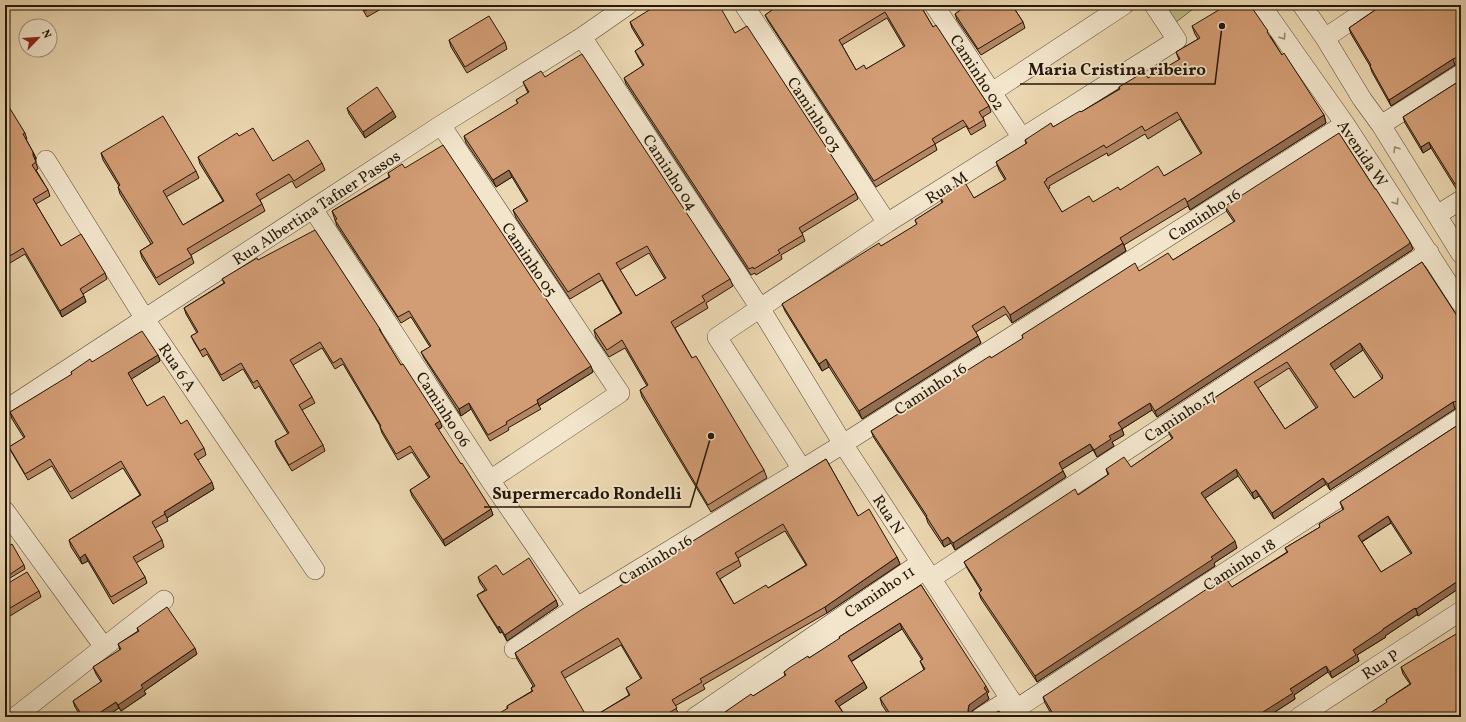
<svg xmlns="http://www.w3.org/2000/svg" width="1466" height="722" font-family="Vollkorn,serif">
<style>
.park{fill:#bcbd88;stroke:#706a47}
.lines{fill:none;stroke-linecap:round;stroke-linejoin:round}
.street-casing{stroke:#564731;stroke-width:20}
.street{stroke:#f2e5cc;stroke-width:19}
.wall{fill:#b58664;stroke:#251706;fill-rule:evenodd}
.shaded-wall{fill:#936d51;stroke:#251706}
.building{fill:#d29c74;stroke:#251706;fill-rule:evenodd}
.oneway{stroke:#968873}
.labels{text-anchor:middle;stroke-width:3.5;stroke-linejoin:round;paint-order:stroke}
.street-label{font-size:16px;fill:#251706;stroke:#f2e5cc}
.leader{fill:none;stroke:#251706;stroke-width:1.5}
.callout-dot{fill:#251706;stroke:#f2e5cc;stroke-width:1.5}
.callout-label{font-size:17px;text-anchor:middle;font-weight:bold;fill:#251706;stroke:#f2e5cc;stroke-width:3.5;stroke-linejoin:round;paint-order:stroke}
</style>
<rect width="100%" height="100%" fill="#ebd7b1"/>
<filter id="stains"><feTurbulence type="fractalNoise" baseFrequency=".005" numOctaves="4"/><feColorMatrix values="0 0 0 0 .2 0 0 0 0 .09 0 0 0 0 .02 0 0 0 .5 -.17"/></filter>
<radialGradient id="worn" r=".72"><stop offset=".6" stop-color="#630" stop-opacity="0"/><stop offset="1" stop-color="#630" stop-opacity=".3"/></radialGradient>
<!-- park -->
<path class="park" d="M1163 5H1198L1175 23Z"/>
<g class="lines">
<!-- street casing -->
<g class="street-casing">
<path id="street" d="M744 5 887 223
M934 5 1022 138
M1261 5 1345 124 1461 303
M1302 5 1325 38 1362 99 1381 125 1461 254
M582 37 760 308 843 444 1022 717
M1325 38 1374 5
M992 92 1124 5
M441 125 620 393 490 480
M1381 125 1461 74
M46 160 145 319 315 570
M313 209 490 480 577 607
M1437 215 1461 200
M5 410 441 125 582 37 628 5
M802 469 717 337 887 223 1177 40 1154 5
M5 511 104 647
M932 578 1429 252
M514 649 577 607 843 444 1345 124
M1016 709 1461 418
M15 717 164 600
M695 717 920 563 925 570 710 717
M981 717 1010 699
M1299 717 1461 611"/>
</g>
<!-- street -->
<use href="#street" class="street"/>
</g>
<!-- wall -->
<path class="wall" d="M360 5H388L367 17Z
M776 5H920L933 27 989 106 991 112 983 117 986 126 971 135 966 126 935 144 937 150 876 187 768 21 765 15 777 7ZM887 18 904 47 866 69 856 70 842 45Z
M960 5H1012L1023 22 1025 28 981 55 957 20 955 14 962 9Z
M1461 5V63L1455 65 1391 106 1372 72 1370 66 1351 34 1349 28 1378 8Z
M630 22 735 33 856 193 858 199 802 233 805 241 781 255 782 259 756 275 755 273 751 275 626 84 624 78 643 66 638 57 635 51 643 46 632 28Z
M1192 26 1271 37 1282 55 1324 115 1326 123 1190 210 1188 206 1124 245 1126 251 1012 323 1006 314 976 332 981 343 862 419 829 367 822 371 785 311 782 304 917 225 915 220 942 203 939 195 974 198 1005 180 999 170 996 162 1026 144 1025 140 1053 127 1081 112 1119 89V87L1148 78 1179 60 1176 52 1198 39 1195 34ZM1180 119 1201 154 1164 176 1120 190 1093 202 1062 212 1048 189 1050 188 1049 186 1107 153 1108 156 1145 134 1148 139Z
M449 40 505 42 507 49 467 73 451 47Z
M545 77 730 279 733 286 706 303 708 308 675 328 692 358 764 470 767 478 711 512 642 397 640 390 647 386 625 348 609 357 596 338 594 330 621 313 602 280 570 299 516 218 513 210 527 202 512 177 496 187 466 143 464 136 518 104 516 100 528 93 523 82ZM649 253 665 279 636 296 620 270Z
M1461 80V190H1457L1431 148 1423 153 1405 123 1403 117Z
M347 108 396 117 365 138 349 114Z
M5 110 25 133 27 139H26L33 152 36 158 35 160 38 169 36 170 48 190 50 196 36 204 61 246 105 273 107 279 83 294 86 302 62 317 25 254 5 266Z
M239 136 273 161 322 163 325 170 296 188 292 181 260 200 262 204 265 211 191 255 194 263 159 285 142 258 140 251 151 244 120 194 118 187 119 186 103 160 101 153 196 171 199 178 166 197 183 225 223 201 200 164 198 157Z
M405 168 593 372 539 406 541 409 508 428 509 430 490 441 471 409 461 416 424 358 421 352 430 347 411 317 401 323 337 226 332 211 389 177 388 173Z
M1375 189 1413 249 1412 250 1157 417 1152 410 1122 429 1124 435 1112 442 1114 446 1097 457 1093 450 1062 469 1066 477 955 550 951 543 944 547 928 523 926 517 874 438 871 431 1023 339 1022 335 1139 271 1173 260 1234 222 1227 212 1225 206Z
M258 260 380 329 382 334 401 365 442 427 438 430 491 509 493 515 445 546 412 496 410 490 429 478 412 452 398 460 382 433 380 427V426L343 364 335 369 322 348 293 365 312 397 315 403 302 410 323 445 325 451 292 471 277 447 275 441 288 434 259 386 255 389 243 369 223 381 207 354 203 357 194 342 191 336 197 333 186 314 184 308 224 283 222 279Z
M1422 262 1461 322V407L1455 409 1330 490 1326 484 1274 519 1259 496 1254 499 1238 476 1205 498 1237 548 1214 563 1215 566 1037 682 981 599 979 593 981 591 967 568 964 562 1078 495 1108 475 1106 469 1131 467 1172 439 1167 429ZM1363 350 1382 379 1354 398 1334 370ZM1289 368 1316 408 1285 429 1258 388Z
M158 355 160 361 131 379 147 406 181 424 204 448 206 455 198 460 214 489 167 518 168 521 155 528 162 540 164 547 136 563 145 577 147 583 113 604 88 561 82 564 71 547 69 540 140 495 123 468 72 499 52 466 28 480 12 453 9 447 24 438 12 419 10 412 72 375 71 372 92 362Z
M1461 423V587L1418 616V614L1385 636 1386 637 1357 655 1359 661 1332 678 1328 672 1294 695 1295 699 1267 717H1053L1045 703 1043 697 1232 587 1287 552 1285 548 1320 527 1319 524 1343 510 1340 502ZM1391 523 1411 554 1381 572 1362 542Z
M826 459 858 516 897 557 900 564 827 613 703 685 705 689 675 706 679 715 676 717H593L629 695 626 688 641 679 621 645 565 678 507 709V706L532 691 531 688 533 686 517 659 515 653ZM785 531 806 565 768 588 734 604 720 579 741 566 738 558Z
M5 548 24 565 25 569 10 578 5 570Z
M503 575 556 600 558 606 507 641 502 632 500 633 480 601 477 595 485 590 480 583 478 577Z
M5 585 39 591 41 597 5 619Z
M921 585 989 692 987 694 989 699 972 711 970 717H890L882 705 880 698 924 670 920 661 922 660 902 629 851 662 864 682 867 688 839 706 846 717H726L725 712 753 696 785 676 784 672 809 658 840 639 839 637Z
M137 628 197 654 144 691 146 694 121 711 119 708 105 717H81L75 707 73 701 101 682 96 674 93 667 120 650 118 644 138 631Z
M1401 667 1461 717 1387 702 1386 700 1410 684 1403 674Z"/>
<!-- shaded-wall -->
<path class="shaded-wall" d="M1453 59 1455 65 1391 106 1389 100Z
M393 111 396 117 365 138 363 132Z
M1324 115 1326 123 1190 210 1187 202Z
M1429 142 1431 148 1423 153 1421 147Z
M33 152 36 158 35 161 33 155Z
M509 170 512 177 496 187 493 180Z
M1410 242 1413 249 1412 250 1157 417 1155 411Z
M1123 243 1126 251 1012 323 1010 315Z
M84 296 86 302 62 317 60 311Z
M978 336 981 343 862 419 859 411Z
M1360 343 1363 350 1333 371 1330 364Z
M158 355 160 361 130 380 128 373Z
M826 359 829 367 822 371 819 364Z
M591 366 593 372 539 406 537 400Z
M1453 402 1455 409 1330 490 1328 484Z
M469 403 471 409 461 416 459 409Z
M1150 403 1152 410 1122 429 1124 435 1112 442 1114 446 1097 457 1094 450 1109 436 1118 423Z
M440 421 442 427 437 430 435 424Z
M1090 444 1093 450 1061 470 1059 463Z
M1236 469 1238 476 1204 499 1201 493Z
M1063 471 1066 477 955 550 953 543Z
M1323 478 1326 484 1274 519 1272 513Z
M212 482 214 489 167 518 164 512Z
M1256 490 1259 496 1254 499 1252 493Z
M491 509 493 515 445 546 443 540Z
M1388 516 1391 523 1361 542 1358 536Z
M948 537 951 543 944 547 942 541Z
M1235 541 1237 548 1214 563 1215 566 1037 682 1035 676Z
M85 554 88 561 82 564 80 558Z
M897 557 900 564 827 613 825 607Z
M1461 579V587L1418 616 1416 609Z
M556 600 558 606 507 641 505 635Z
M1415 608 1418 614 1385 636 1386 637 1357 655 1359 661 1332 678 1330 672 1353 650 1383 629Z
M900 623 902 629 850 662 848 656Z
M499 626 502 632 500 633 498 628Z
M195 648 197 654 144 691 146 694 121 711 118 705 141 685Z
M1326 666 1328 672 1294 695 1295 699 1267 717H1264L1263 712 1290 689Z
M864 682 867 688 838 707 835 701Z
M986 686 989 692 987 694 989 699 972 711 970 717 968 710 969 705 984 688Z
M116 702 119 708 105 717H93Z"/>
<!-- building -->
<path class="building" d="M362 5H375L365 11Z
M657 5H719L735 33 747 26 856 193 799 228 803 235 778 250 780 253 754 269 753 267 749 269 624 78 644 65 635 51 644 45 630 22Z
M777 5H920L933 27 936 25 989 106 979 112 984 120 969 129 963 120 932 139 935 144 874 181 765 15 778 6ZM885 12 905 46 866 69 864 65 856 70 839 40Z
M961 5H1012L1023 22 978 49 955 14 963 8Z
M1227 5H1250L1268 31 1267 32 1282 55 1284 53 1324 115 1187 202 1185 198 1120 238 1123 243 1010 315 1004 306 972 326 978 336 859 411 826 359 819 364 782 304 879 243 881 246 917 224 915 220 943 202 939 195 964 181 974 198 1006 179 996 162 1027 143 1025 140 1051 123 1053 127 1080 111 1081 112 1120 89 1119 87 1144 72 1148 78 1180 59 1176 52 1200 38 1192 26ZM1177 112 1202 153 1164 176 1158 166 1120 190 1118 187 1093 202 1089 196 1062 212 1044 182 1047 180 1046 179 1104 145 1106 148 1142 126 1145 131Z
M1381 5H1461V58L1458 57 1453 59 1389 100 1370 66 1371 65 1349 28 1378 8Z
M489 16 505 42 465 67 449 40Z
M582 54 730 279 702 296 705 301 671 322 692 358 696 356 764 470 708 505 640 390 648 385 622 340 607 350 594 330 622 313 599 273 568 292 513 210 528 201 509 170 493 180 464 136 518 103 516 100 529 92 523 82 541 71 545 77ZM647 246 666 278 636 296 616 263Z
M1461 80V184H1455L1429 142 1421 147 1403 117Z
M377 87 393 111 363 132 347 108Z
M9 107 25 133 23 134 33 152V155L36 162 32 165 48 190 33 199 61 246 81 234 105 273 80 289 84 296 60 311 23 248 5 259V110Z
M163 116 196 171 163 191 183 225 224 201 198 157 237 133 239 136 253 128 273 161 308 140 322 163 294 181 289 174 256 194 262 204 187 249 192 257 156 278 140 251 153 243 118 187 120 185 101 153Z
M1339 133 1375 189H1376L1410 242 1409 244 1155 411 1150 403 1118 423 1122 429 1109 436 1111 439 1094 450 1090 444 1059 463 1063 471 953 543 948 537 942 541 926 516H927L871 431 990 356 991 358 1023 338 1022 335 1135 263 1139 271 1168 253 1173 260 1235 221 1225 206Z
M443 145 591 366 537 400 538 403 506 422 507 424 488 435 469 403 459 409 421 352 431 346 409 311 398 317 335 220 337 219 332 211 390 177 388 173 402 164 405 168Z
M315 230 380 329H379L401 365 403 364 440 421 435 424 461 464 462 463 491 509 443 540 410 490 430 477 410 446 396 454 380 427 381 426 341 358 333 363 320 342 290 360 312 397 299 405 323 445 289 465 275 441 289 433 257 380 253 383 241 363 221 375 205 348 200 351 191 336 198 332 184 308 225 283 222 279 257 258 258 260Z
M1422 262 1461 322V401H1458L1453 402 1328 484 1323 478 1272 513 1256 490 1252 493 1236 469 1201 493 1235 541 1211 557 1213 559 1035 676 979 593 982 590 964 562 1075 489 1078 495 1109 474 1106 469 1124 457 1131 467 1173 438 1167 429ZM1360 343 1383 376 1382 377 1383 378 1354 398 1330 364ZM1287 362 1318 407 1285 429 1254 382Z
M142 331 158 355 128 373 147 406 164 396 181 424 187 420 204 448 194 454 212 482 164 512 165 514 152 522 162 540 133 557 145 577 111 597 85 554 80 558 69 540 141 495 121 461 70 492 50 459 25 474 9 447 25 437 10 412 72 374 71 372 90 359 92 362Z
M1461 423V579L1416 609 1415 608 1383 629V630L1353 650 1356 655 1330 672 1326 666 1290 689 1293 693 1263 712 1266 716 1264 717H1055L1043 697 1225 577 1232 587 1288 552 1285 548 1320 527 1319 524 1344 509 1340 502ZM1388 516 1412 553 1381 572 1358 536Z
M826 459 858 516 869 509 897 557 825 607 700 679 702 682 672 700 677 708 662 717H593L630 695 626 688 642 678 618 638 561 672 587 717H493L508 708 507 706 533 691 531 688 535 686 515 653 581 610ZM783 524 807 565 768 588 766 585 734 604 716 573 739 560 735 553Z
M12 544 24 565 9 575 5 568V548Z
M529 558 556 600 505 635 499 626 498 628 477 595 487 590 478 577 496 565 503 575Z
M27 572 39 591 5 611V585Z
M921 585 986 686 984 688 987 692 969 705 968 710 969 716 970 717H891H892L880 698 925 669 920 661 923 659 900 623 848 656 864 682 835 701 846 717H728L725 712 751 694 753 696 786 675 784 672 789 668 808 656 809 658 840 638 839 637Z
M167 607 195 648 141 685 143 688 118 705 116 702 93 717H83L73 701 102 681 93 667 121 649 118 644 139 631 137 628Z
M1461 631V717H1364L1387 702 1386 700 1411 684 1401 667Z
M999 711 1002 717H987Z"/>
<!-- one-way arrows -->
<defs><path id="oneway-chevron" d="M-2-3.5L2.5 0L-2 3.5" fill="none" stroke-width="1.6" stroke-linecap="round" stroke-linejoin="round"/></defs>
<g class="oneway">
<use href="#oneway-chevron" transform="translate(1283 37) rotate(56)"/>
<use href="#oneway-chevron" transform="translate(1396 149) rotate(-122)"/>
<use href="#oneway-chevron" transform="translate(1396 202) rotate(57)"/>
</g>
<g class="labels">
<!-- street labels -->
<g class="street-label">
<text transform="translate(978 72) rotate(57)" y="6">Caminho 02</text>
<text transform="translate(815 114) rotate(57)" y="6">Caminho 03</text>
<text transform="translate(1363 153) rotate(56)" y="6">Avenida W</text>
<text transform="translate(671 172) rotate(57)" y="6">Caminho 04</text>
<text transform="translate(946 187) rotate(-32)" y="6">Rua M</text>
<text transform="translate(316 207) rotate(-33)" y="6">Rua Albertina Tafner Passos</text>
<text transform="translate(1204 214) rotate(-33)" y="6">Caminho 16</text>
<text transform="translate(530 259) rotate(56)" y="6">Caminho 05</text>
<text transform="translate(178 367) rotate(56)" y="6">Rua 6 A</text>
<text transform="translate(930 388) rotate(-33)" y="6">Caminho 16</text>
<text transform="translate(444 409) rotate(57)" y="6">Caminho 06</text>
<text transform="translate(1180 415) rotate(-33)" y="6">Caminho 17</text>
<text transform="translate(889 514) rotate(57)" y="6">Rua N</text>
<text transform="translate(655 559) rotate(-31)" y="6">Caminho 16</text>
<text transform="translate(1239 564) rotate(-33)" y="6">Caminho 18</text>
<text transform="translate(879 591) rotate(-34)" y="6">Caminho 11</text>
<text transform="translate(1380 664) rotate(-33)" y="6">Rua P</text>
</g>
</g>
<!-- callouts -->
<path class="leader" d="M1222 26L1215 84H1020M711 436L690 507H484"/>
<g class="callout-dot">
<circle cx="1222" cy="26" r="4"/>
<circle cx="711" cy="436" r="4"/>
</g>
<g class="callout-label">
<text x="1117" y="75">Maria Cristina ribeiro</text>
<text x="587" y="499">Supermercado Rondelli</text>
</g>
<!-- margin -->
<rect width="1466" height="722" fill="none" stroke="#ebd7b1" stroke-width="20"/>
<rect x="6" y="6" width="1454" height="710" fill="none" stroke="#251706" stroke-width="2"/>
<rect x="10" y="10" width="1446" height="702" fill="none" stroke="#251706"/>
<!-- north arrow -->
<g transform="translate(38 38) rotate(65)"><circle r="19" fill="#f2e5cc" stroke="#a0937d"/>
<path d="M0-3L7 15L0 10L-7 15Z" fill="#8f2418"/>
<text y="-6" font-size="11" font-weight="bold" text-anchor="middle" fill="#251706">N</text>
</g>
<rect width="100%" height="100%" filter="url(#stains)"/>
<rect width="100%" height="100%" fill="url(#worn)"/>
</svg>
